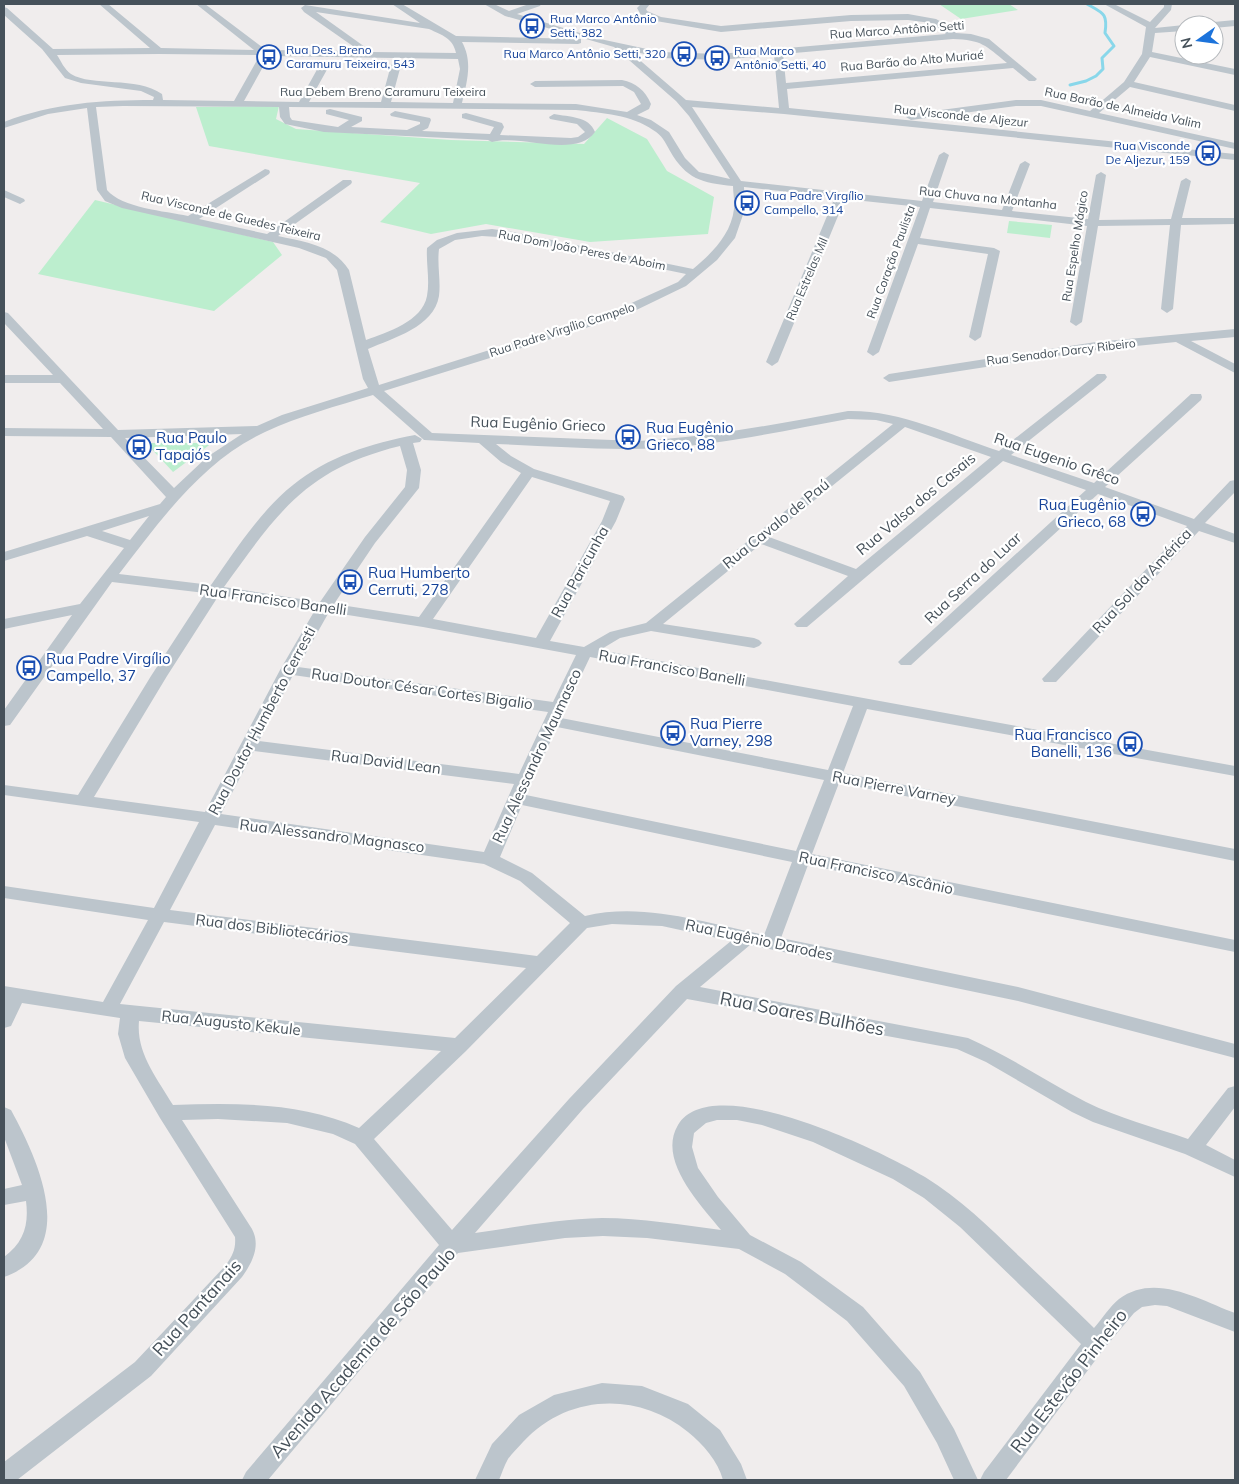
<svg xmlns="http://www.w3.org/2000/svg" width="1239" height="1484" font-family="Mulish,sans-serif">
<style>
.green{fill:#bceece}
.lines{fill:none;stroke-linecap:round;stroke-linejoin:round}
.stream{stroke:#89d7ea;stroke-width:3}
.minor{fill:#bcc5cc;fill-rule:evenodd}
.labels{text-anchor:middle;stroke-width:4.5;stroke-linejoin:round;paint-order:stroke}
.far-transit-label{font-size:12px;fill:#164399;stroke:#fff;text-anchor:start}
.far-street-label{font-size:12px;fill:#46515a;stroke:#fff}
.street-label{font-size:15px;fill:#46515a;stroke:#fff}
.transit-label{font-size:15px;fill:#164399;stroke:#fff;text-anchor:start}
.near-street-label{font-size:18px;fill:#46515a;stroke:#fff}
</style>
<rect width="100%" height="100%" fill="#f0eded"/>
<!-- green -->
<path class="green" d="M939 4H1009L1018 10 961 19Z
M279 106 276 119 296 129 451 140 584 144 607 118 647 139 667 171 714 197 708 234 590 242 486 224 431 234 380 222 420 183 209 146 196 107Z
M95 200 273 242 282 255 214 311 38 274Z
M1009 221 1052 225 1050 238 1007 233Z
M146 443H212L173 472Z"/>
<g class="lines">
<!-- stream -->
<path class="stream" d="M1070 85 1086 81 1096 76 1103 69 1102 58 1114 46 1105 33C1108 13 1103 13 1087 4"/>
<!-- minor -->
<path class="minor" d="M99 4H108L161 48 254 50 196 4H205L266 50 360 51 304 12 301 8 305 5 420 23 392 4H402L456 36 581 39V43L578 44 462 42C473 62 467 81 462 103L576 104 627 112 641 104 634 92 623 86 535 87 530 84 535 81 622 80C636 83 645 90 651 104L649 109 637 115 651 120 669 132 685 158 699 172 730 179 689 116 676 101 614 47 505 16 484 4H494L509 11 529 4H541L540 6 517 14 600 39 661 52 719 54 946 34 931 23 908 20 851 21 721 32 656 21 641 15 637 8 641 4H650L646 9 647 11 661 17 721 26 851 15 908 14 936 19 947 25 956 33 971 34 989 39 1037 79 1035 81H1029L1013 68 787 89 789 108 1235 154V160L784 114 692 107 741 181 922 201 939 155 944 152 949 155 933 202 1002 210 1020 164 1025 161 1030 164 1012 211 1088 219 1096 175 1101 172 1106 175 1099 220 1171 219 1181 181 1186 178 1191 181 1182 218H1235V224L1181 225 1173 309 1167 313 1161 309 1170 225 1098 226 1082 322 1076 326 1070 322 1087 226 930 208 920 238 994 248 1000 251 981 337 975 341 969 337 988 254 918 244 879 352 873 356 867 352 920 207 845 199 778 362 772 366 766 362 835 197 744 187 745 209 735 238 717 260 686 286 624 316 384 391 432 433 638 441C709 437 778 424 848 411 900 410 950 435 999 451L1097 374H1105L1107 377 1105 380 1011 455 1094 483 1191 394H1201L1202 397 1201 400 1105 487 1194 519 1230 481 1235 480V492L1205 523 1235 534V543L1199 531 1056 682H1044L1042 679 1187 526 1098 494 911 665H901L898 662 901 659 1086 490 1003 461 807 627H797L794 624 848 576 761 544 663 624 754 638 759 640 762 643 759 646 754 648 651 631 620 638 600 650 1235 766V776L867 709 843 773 1235 849V861L839 783 812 854 1235 940V952L808 865 781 938 1018 987 1235 1044V1058L1018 1001 750 945 700 987 968 1038C1009 1056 1046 1081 1086 1102 1118 1118 1154 1127 1188 1139L1228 1088 1235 1086V1107L1206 1145 1235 1160V1177L1185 1154 1093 1122 1072 1112 986 1062 957 1049 687 999 583 1109 475 1233C517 1227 559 1219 602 1218 642 1218 682 1225 721 1230 700 1204 657 1160 678 1125 712 1068 884 1152 925 1177 961 1199 991 1229 1020 1257 1045 1281 1070 1304 1094 1328 1102 1319 1110 1306 1119 1299 1155 1272 1200 1300 1235 1313V1332L1167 1306 1155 1305 1142 1307 1134 1313 1103 1350 1006 1480H980L984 1472 1081 1344 960 1227 924 1198 893 1179 813 1142 762 1125 737 1120H717L706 1123 694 1133 692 1147 698 1168 718 1197 750 1235 801 1262 863 1307 920 1372 954 1429 978 1480H954L937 1443 904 1386 847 1321 785 1274 739 1249 647 1238 603 1236 565 1238 458 1253 268 1480H242L246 1472 439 1245 355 1144 333 1134 287 1123 218 1119 182 1120 252 1229C261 1246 252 1263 242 1277L151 1376 17 1480H4V1462L135 1362 226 1265C233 1255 236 1248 235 1237L160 1118 125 1058 118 1034 120 1018 22 1003 11 1026 4 1028V986L103 1002 148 920 4 898V886L154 908 199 822 4 795V785L78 795 151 676 205 593 112 582 10 725 4 726V710L72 615 4 629V619L80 604 124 548 87 536 4 561V552L160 504 166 497 111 437 4 436V428L103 429 60 383H4V375H53L4 323V312L8 313 118 430 257 426 282 415 368 388 363 379 337 270 326 258 299 248 122 208 105 201 97 190 87 108 48 114 4 128V122C53 103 102 100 153 100L154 97 141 91 81 83 65 78 42 49 4 15V7L7 8 53 49 150 48ZM316 12 429 29C442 35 453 38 456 53L372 52ZM953 39C982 40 985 45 1007 63L786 83 783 54ZM628 50 661 58 719 60 774 55 779 108 686 100ZM159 54 260 55 234 101 163 100 162 94C136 76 92 87 71 74 64 69 61 61 57 55ZM269 56 458 59 460 69 453 103 391 102 401 65 396 62 391 65 381 102H309L329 66 324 63 319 66 299 102 244 101ZM123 106 279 107 280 117 285 124 324 132 488 140 492 142C520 134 576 159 595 132 589 116 569 117 554 114L549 117 550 119 577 124 585 132 578 137 571 138 500 135 504 127 502 123 466 113 462 114V118L494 127 490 134 422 131 428 128 431 120 430 118 395 111 390 114 391 116 420 122V124L407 130 351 127 362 121V117L330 109 326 110V114L349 120 338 127 292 120 290 117 289 107 576 110C602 113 632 115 653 130 662 135 665 142 670 151 686 179 702 183 733 186 733 193 735 202 734 209 731 235 711 254 693 269L513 232 492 229 457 233 437 240 427 248C426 264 430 280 427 296 422 322 387 332 366 340L349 270C333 245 305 242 278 236L351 184 352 182 351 180H343L267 234 199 219 269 174 270 172 269 170 265 169 188 216C165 211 122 208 107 190L96 107ZM482 236 513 238 686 274 678 282 616 310 379 385 368 349C393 338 434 327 439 296 441 281 437 265 439 249L455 240ZM373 395 424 440 479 443 501 462 521 473 419 617 334 604 375 543 419 488 421 470 413 443 420 442 422 439 415 435C372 443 327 457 293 485 261 510 234 552 211 585L119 574C160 521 202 461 265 432 299 416 337 406 373 395ZM848 419 876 420 893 424 646 623 610 632 584 647 550 641 616 521 625 499 623 496 534 469 511 456 496 444C551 446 608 451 663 448 726 444 787 430 848 419ZM905 427 991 457 856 569 769 537ZM242 434 207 457 174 488 125 438ZM400 446 407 470 405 487 365 537 320 602 224 587C278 512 306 469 400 446ZM532 477 610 501 602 521 536 638 433 619ZM149 516 130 540 102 531ZM219 595 315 610 280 670 205 812 94 797 167 676ZM329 612 423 627 576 655 553 702 298 667ZM590 657 853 706 828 770 561 718ZM293 675 548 712 519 774 259 741ZM557 727 824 780 796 851 526 795ZM254 751 514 784 484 852 221 814ZM522 805 792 862 764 935C706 923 644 902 585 916L532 873 500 857ZM215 825 484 864 520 881 570 923 537 956 170 910ZM164 922 526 968 455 1038 120 1004ZM612 924 662 926 731 941 676 986 569 1099 452 1230 374 1139 466 1051 587 928ZM139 1021 441 1051 359 1128C301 1102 236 1103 173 1105 157 1078 136 1053 139 1021Z
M1104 4H1114L1150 22 1164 7V4H1172L1171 10 1155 28 1184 25V31L1155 33 1152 52 1235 69V75L1150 57 1134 82 1235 105V111L1130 87 1099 113 1235 143V149L1041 106H1016L911 120 906 117 911 114 1016 100H1041L1090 111 1124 82 1142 54 1146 27Z
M1235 20V26L1214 28V25H1209L1214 22Z
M4 190 24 199 25 201 20 204 4 197Z
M1235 329V337L1191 341 1235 364V373L1176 342 1096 350 889 382 883 378 889 374 1096 342Z
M4 1107 11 1110C37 1158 81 1250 4 1277V1257C24 1242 29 1225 26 1201L4 1205V1189L22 1185 4 1137Z
M602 1383 642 1386 688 1404 720 1430 741 1464 747 1480H723C718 1461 703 1444 688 1432 638 1391 567 1394 523 1442 518 1448 512 1453 508 1459 504 1466 502 1473 499 1480H475L492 1444 519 1415 554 1395Z"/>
</g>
<!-- icons -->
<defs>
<g id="bus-ring" transform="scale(1.25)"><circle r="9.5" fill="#fff" stroke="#1a4fb4" stroke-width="1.5"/><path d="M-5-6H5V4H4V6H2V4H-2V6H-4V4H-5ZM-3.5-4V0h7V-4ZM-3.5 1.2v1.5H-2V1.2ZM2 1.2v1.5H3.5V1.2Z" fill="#1a4fb4"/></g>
</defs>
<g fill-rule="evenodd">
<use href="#bus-ring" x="532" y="26"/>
<use href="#bus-ring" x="684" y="54"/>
<use href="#bus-ring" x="269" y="57"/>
<use href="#bus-ring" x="717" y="58"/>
<use href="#bus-ring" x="1208" y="153"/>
<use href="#bus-ring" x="747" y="203"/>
<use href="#bus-ring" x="628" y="437"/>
<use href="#bus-ring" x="139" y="447"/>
<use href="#bus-ring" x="1143" y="514"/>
<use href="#bus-ring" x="350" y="582"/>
<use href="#bus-ring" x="29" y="668"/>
<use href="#bus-ring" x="673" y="733"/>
<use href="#bus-ring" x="1130" y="744"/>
</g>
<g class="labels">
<!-- far-transit labels -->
<g class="far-transit-label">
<text x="550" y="23">Rua Marco Antônio<tspan x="550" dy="14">Setti, 382</tspan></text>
<text x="286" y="54">Rua Des. Breno<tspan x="286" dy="14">Caramuru Teixeira, 543</tspan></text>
<text x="734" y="55">Rua Marco<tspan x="734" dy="14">Antônio Setti, 40</tspan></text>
<text x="666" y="58" text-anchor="end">Rua Marco Antônio Setti, 320</text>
<text x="1190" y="150" text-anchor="end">Rua Visconde<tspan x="1190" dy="14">De Aljezur, 159</tspan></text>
<text x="764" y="200">Rua Padre Virgílio<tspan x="764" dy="14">Campello, 314</tspan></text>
</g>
<!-- far-street labels -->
<g class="far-street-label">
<text transform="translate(897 30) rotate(-4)" y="4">Rua Marco Antônio Setti</text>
<text transform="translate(912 61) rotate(-5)" y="4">Rua Barão do Alto Muriaé</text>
<text x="383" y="96">Rua Debem Breno Caramuru Teixeira</text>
<text transform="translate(1123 108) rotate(12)" y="4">Rua Barão de Almeida Valim</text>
<text transform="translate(961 116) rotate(6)" y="4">Rua Visconde de Aljezur</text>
<text transform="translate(988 198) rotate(6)" y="4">Rua Chuva na Montanha</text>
<text transform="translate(231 216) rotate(13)" y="4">Rua Visconde de Guedes Teixeira</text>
<text transform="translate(1075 246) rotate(-81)" y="4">Rua Espelho Mágico</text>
<text transform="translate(582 250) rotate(11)" y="4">Rua Dom João Peres de Aboim</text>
<text transform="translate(891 262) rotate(-70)" y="4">Rua Coração Paulista</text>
<text transform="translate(807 279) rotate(-67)" y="4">Rua Estrelas Mil</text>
<text transform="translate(562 330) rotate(-18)" y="4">Rua Padre Virgílio Campelo</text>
<text transform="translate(1061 352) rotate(-7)" y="4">Rua Senador Darcy Ribeiro</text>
</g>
<!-- street labels -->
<g class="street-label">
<text transform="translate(538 424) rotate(2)" y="5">Rua Eugênio Grieco</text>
<text transform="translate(1057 459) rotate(19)" y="5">Rua Eugenio Grêco</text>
<text transform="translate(916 504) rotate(-40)" y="5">Rua Valsa dos Casais</text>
<text transform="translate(776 524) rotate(-39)" y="5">Rua Cavalo de Paú</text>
<text transform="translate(580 572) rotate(-61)" y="5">Rua Paricunha</text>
<text transform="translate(973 578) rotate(-43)" y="5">Rua Serra do Luar</text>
<text transform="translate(1142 581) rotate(-47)" y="5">Rua Sol da América</text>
<text transform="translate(273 600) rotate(8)" y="5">Rua Francisco Banelli</text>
<text transform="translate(672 668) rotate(10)" y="5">Rua Francisco Banelli</text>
<text transform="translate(422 689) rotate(8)" y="5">Rua Doutor César Cortes Bigalio</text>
<text transform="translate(262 721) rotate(-62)" y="5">Rua Doutor Humberto Cerresti</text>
<text transform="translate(537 756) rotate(-65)" y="5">Rua Alessandro Maumasco</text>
<text transform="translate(386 762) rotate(7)" y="5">Rua David Lean</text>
<text transform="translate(894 788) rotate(11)" y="5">Rua Pierre Varney</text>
<text transform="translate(332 836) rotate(7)" y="5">Rua Alessandro Magnasco</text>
<text transform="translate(876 873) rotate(12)" y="5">Rua Francisco Ascânio</text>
<text transform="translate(272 929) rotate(7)" y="5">Rua dos Bibliotecários</text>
<text transform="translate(759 940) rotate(12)" y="5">Rua Eugênio Darodes</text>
<text transform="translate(231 1023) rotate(6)" y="5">Rua Augusto Kekule</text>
</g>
<!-- transit labels -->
<g class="transit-label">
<text x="646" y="433">Rua Eugênio<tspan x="646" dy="17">Grieco, 88</tspan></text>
<text x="156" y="443">Rua Paulo<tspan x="156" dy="17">Tapajós</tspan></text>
<text x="1126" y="510" text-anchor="end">Rua Eugênio<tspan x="1126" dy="17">Grieco, 68</tspan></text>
<text x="368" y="578">Rua Humberto<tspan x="368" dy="17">Cerruti, 278</tspan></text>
<text x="46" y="664">Rua Padre Virgílio<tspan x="46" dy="17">Campello, 37</tspan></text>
<text x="690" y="729">Rua Pierre<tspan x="690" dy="17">Varney, 298</tspan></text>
<text x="1112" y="740" text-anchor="end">Rua Francisco<tspan x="1112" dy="17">Banelli, 136</tspan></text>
</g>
<!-- near-street labels -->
<g class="near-street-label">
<text transform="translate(802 1014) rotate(11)" y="6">Rua Soares Bulhões</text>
<text transform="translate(197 1308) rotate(-48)" y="6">Rua Pantanais</text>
<text transform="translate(363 1353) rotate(-49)" y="6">Avenida Academia de São Paulo</text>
<text transform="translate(1069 1381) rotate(-52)" y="6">Rua Estevão Pinheiro</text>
</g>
</g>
<!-- border -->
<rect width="1239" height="1484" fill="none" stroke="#46515a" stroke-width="10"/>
<!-- north arrow -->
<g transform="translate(1199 40) rotate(256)"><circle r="24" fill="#ffffff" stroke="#b5b9bd"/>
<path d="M0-4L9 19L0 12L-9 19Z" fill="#1c73db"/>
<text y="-8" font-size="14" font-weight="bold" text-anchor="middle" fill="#46515a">N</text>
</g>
</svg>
